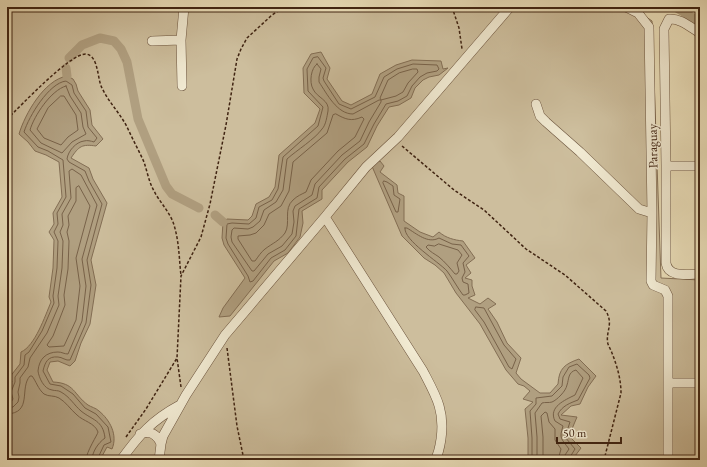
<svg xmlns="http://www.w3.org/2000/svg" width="707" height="467" font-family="'EB Garamond',serif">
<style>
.green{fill:#cdbe9d;stroke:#867158}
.water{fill:#b09f80;stroke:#836e54}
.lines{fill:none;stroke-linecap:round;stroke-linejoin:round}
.shore{stroke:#786249;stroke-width:1}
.canal{stroke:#b09f80;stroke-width:9}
.minor-casing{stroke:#6a523c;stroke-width:10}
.path{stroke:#402412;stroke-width:1.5;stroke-dasharray:3 2;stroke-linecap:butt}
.minor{stroke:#f1ead2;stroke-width:9}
.labels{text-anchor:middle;stroke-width:3;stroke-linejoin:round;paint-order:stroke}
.street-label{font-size:13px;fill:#402412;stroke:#f1ead2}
</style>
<rect width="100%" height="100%" fill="#eadeb9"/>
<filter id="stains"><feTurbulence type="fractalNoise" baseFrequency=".005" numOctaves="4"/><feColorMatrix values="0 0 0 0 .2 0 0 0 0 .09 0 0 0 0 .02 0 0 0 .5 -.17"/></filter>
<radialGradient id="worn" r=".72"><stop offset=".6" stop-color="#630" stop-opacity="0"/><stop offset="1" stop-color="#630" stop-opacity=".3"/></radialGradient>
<!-- green -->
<path class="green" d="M7 7H632L652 21 661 278 700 280V460H7Z"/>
<!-- water -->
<path class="water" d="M321 52 330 68 327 79 342 101 351 105 372 94 380 74 396 65 412 60 441 61 443 69 448 68 439 75 429 77 423 80 415 88 411 98 399 105 389 107 377 126 367 147 348 162 322 190V199L302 211 303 223 300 237 288 253 274 261 230 316 219 317 223 308 245 278 224 245 222 238 223 222 227 219 248 220 252 216 256 204 269 197 275 187 279 155 315 123 320 109 304 93 303 68 311 54Z
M67 76 73 79 76 84 78 91 90 110 92 125 103 139 96 146C82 144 79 146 71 158L89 168 93 179 107 203 91 260 96 285 90 324 81 343 75 361 70 366 58 361 50 362 47 370 53 382C75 383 73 394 88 405 91 407 96 408 99 411 110 420 118 435 112 449L107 447 100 460H7V402L10 398 7 388 10 387 12 381 9 378 20 364 21 352C35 346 45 316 51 302L49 297 53 268 54 240 49 232 54 224 53 213 62 197 59 162 46 155 35 151 28 142 19 134C25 114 44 80 67 76Z
M380 161 384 166 380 172 397 185 398 193 404 196V221L420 232 433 237 439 232C446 238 454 240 463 241L475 258 466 265 471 273 465 278 472 280V286L475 295 468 298 480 304 488 298 496 304 488 309 497 322 507 343 521 358 516 373 521 379 540 393H550L558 384C559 368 565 364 579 359L596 376 588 387 580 404 571 406 561 415 577 417 569 436 581 448 572 460H528V438L525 409 533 402 523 399 530 391 524 386 518 384 506 370 480 324 456 293 444 273 435 265 424 258 402 236 371 164Z"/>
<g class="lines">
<!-- shore -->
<path class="shore" d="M318 57 326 68 323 78 324 81 339 104 351 109 375 97 384 77 397 69 413 64 437 65 439 69 437 71 427 73 420 77 412 86 407 96 398 101 386 104 374 124 364 144 345 159 319 187 317 198 299 209 296 236 285 250 271 258 253 281 250 282 248 276 228 244 226 238 227 224 232 223 249 224 256 218 259 207 272 200 278 189 283 157 318 126 323 107 308 91 307 69 313 58Z
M317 64 321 69 319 77V82C327 94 337 114 353 114L379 100H381V102L369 122 360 141 342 155 315 184 312 195 295 206 293 211 294 222 292 234 282 246 268 254 254 271H252L232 242 231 237 232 230 234 228 248 229 253 227 260 221 264 210 276 202 283 190 287 159C297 150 315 139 322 129 326 125 327 116 328 111 330 100 317 98 313 89 309 82 311 68 317 64Z
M413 69H417L418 72 408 83 403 92 396 96 381 100 380 98 388 80 399 73Z
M66 86 70 96 81 113 83 127 86 134 72 142 62 153 41 143 30 130C34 116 51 90 66 86Z
M61 96H64L76 115 78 130 68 137 61 145 44 138 37 129 48 108Z
M336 114C345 119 351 122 362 117L364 119 355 137 338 151 311 180 306 192C302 194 297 196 293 200 283 209 291 223 285 233 279 241 273 243 265 249 261 252 258 257 255 261H252L238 239V236L250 235 256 233 264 225 269 214 281 206 289 191 293 162 327 133 333 115Z
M384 181 387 182 393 186 394 195 400 199 398 212H396L383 183Z
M79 186 90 206 76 258 80 286 76 320 64 346 49 347 47 345 53 336 65 305 64 295 68 269 69 241 67 232 69 225 68 216 76 201V188Z
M405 228H407C417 234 428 244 439 238L452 244 461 245 469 256 463 263 465 272 462 278 463 282 468 284 469 293 465 295H463C457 287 453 279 447 271 439 262 403 240 405 228Z
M439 244 458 250 462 255 457 263 459 271 457 274H455C450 268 445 262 439 257 435 254 430 252 426 247L428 245 434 246Z
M476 307 484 308 504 345 516 359 512 369 509 367 484 322 475 310Z
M7 403 11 402 13 399 11 392 15 382V377L24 365 25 355 29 352 42 331 54 303 53 296 57 268 58 241 54 232 58 224 57 213 66 197 63 160 48 151 38 147 24 132C29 116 49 83 66 81L72 85 74 93 86 111 88 127 97 138 94 142C91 141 87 140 84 141 76 142 68 151 67 159L69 162 85 171 89 181 102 204 87 260 91 285 86 323 70 360C66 361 62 357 58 357 48 356 45 362 43 371L50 384 61 386 73 394 85 408 96 414 108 427 111 442 104 445 97 460
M7 408 13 407 18 402 19 397 18 392 20 383V378L28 367 30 358 47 333 59 305 58 296 62 268 63 241 60 232 63 225 62 214 71 198 69 171 72 169 81 175 97 205 82 259 86 286 82 321 68 354C64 354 62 352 58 352 46 352 39 359 38 371 39 378 44 389 52 390 55 391 58 390 61 392 70 397 74 405 81 411 92 420 103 420 105 438 98 443 92 452 92 460
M7 414C33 413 19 388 30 376H32C36 381 38 389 44 394 49 397 54 395 59 398 66 402 70 409 77 415 83 421 95 423 98 432 98 434 86 452 86 460
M532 460V438L530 411 536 404V398L552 396 562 386 563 377 569 367 577 364 589 375 590 378 578 400C570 403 562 406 558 414L560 419 570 422 565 437 575 449 570 457 569 460
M537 460V437L535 413 542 403C545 402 549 403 552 402 557 400 566 391 567 385 569 379 568 372 576 370L583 378 575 395C565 400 548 407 555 421L563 426C559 439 561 438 569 449L565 455 564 460
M543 460V437L541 416 545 412 547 413 549 422 555 429V440L561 449 558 460"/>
<!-- canal -->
<path class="canal" d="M675 7 700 22
M69 58 82 45 100 38 114 41 121 49 127 62 138 119 166 186 172 194 199 208
M66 68 67 76
M215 215 223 222"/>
<!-- minor casing -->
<g class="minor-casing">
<path id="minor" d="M626 7 638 13 649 27 652 213
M700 33C690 27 680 18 669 19L664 29 666 166V263C668 278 688 274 700 274
M152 41 181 40
M182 86 181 40 184 7
M536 104 540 116 546 122 580 152 639 209 652 213 651 281 653 285 665 290 668 296V460
M666 166H700
M325 217 423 371C436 396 445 410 441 439 440 446 439 453 435 460
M668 383H700
M140 434C150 430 157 434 161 444
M121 460C139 435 152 420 180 405
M159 460 161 444 163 436 186 395 225 335 325 217 366 167 398 137 510 7"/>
</g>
<!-- path -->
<path class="path" d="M452 7 459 28 462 49
M7 119C20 107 70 53 86 54 99 56 97 79 102 88 109 103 121 114 128 129 133 140 139 151 144 162 147 171 149 182 154 191 159 201 168 210 173 222 179 239 179 257 181 276
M402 146 454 190 484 210 526 249 565 275 606 311C614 325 605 332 608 344 609 347 611 350 612 353 617 366 621 379 621 393L604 460
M227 348 237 426 244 460
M181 387 177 358 181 276 201 237 210 204 226 125 237 59 241 49 247 38 272 15 284 7
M126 437 146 409 177 358
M110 460 112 456"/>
<!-- minor -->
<use href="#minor" class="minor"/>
</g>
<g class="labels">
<!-- street labels -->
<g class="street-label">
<text transform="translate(652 146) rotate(-91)" y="5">Paraguay</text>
</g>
</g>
<!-- margin -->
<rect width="707" height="467" fill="none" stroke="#eadeb9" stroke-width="24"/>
<rect x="8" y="8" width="691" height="451" fill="none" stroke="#402412" stroke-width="2"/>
<rect x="12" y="12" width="683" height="443" fill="none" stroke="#402412"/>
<!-- scale -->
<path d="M557 437v6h64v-6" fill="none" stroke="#402412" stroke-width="2"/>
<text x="563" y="437" font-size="12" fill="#402412" stroke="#f1ead2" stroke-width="3" paint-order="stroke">50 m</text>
<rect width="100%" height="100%" filter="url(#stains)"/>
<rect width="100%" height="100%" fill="url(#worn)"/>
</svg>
